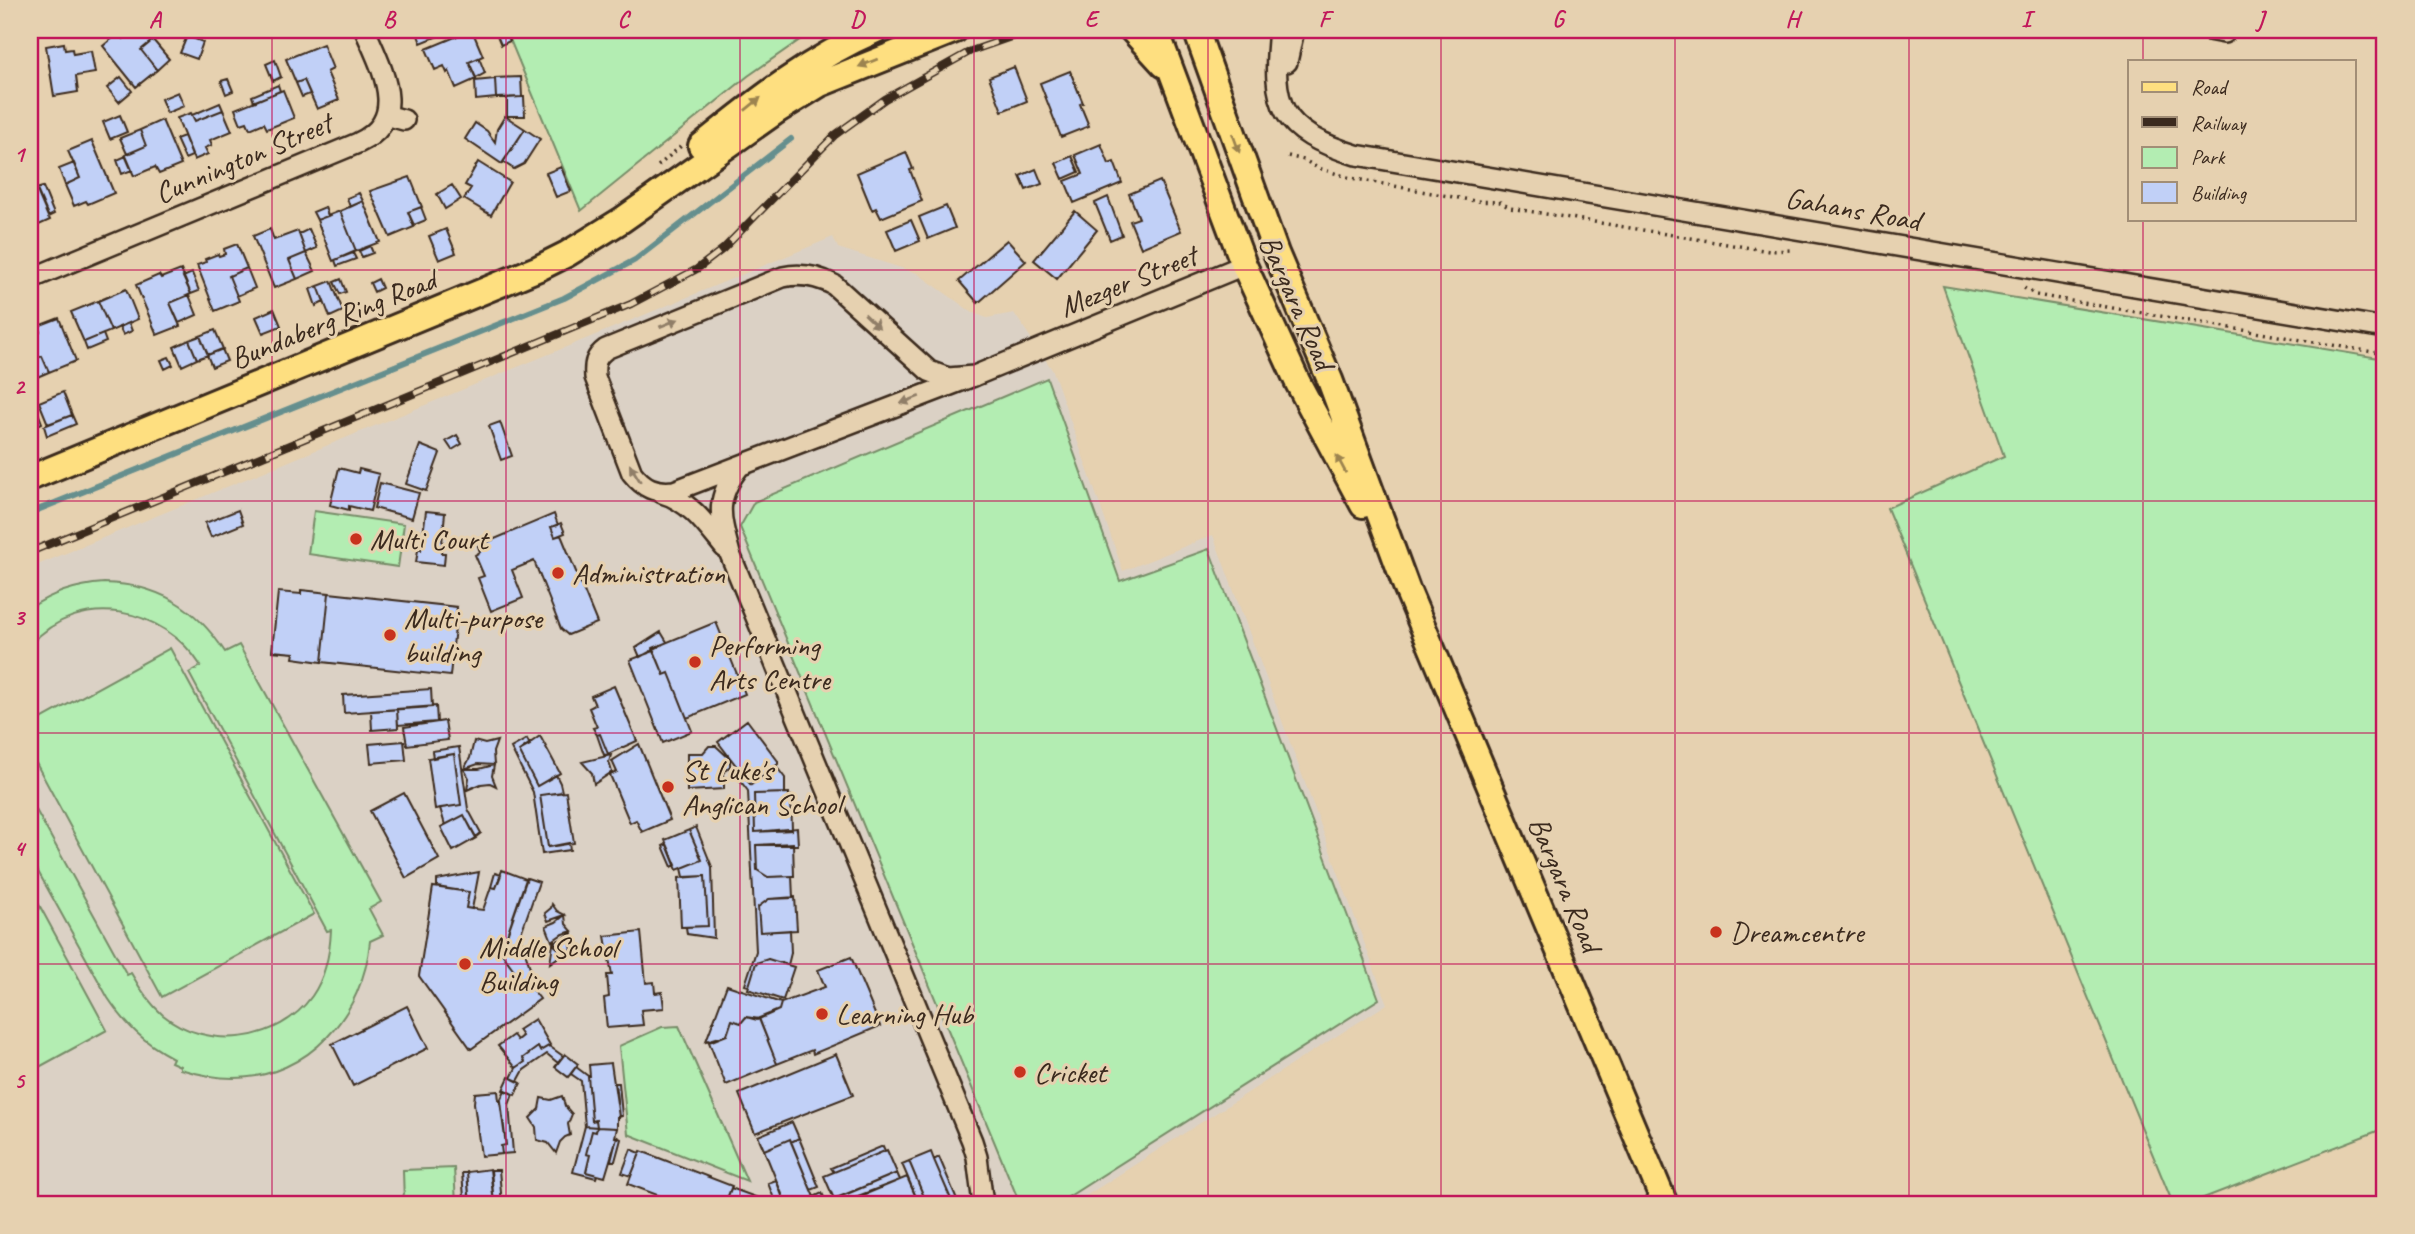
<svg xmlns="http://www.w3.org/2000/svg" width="2415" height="1234" font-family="Caveat,sans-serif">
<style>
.built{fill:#dbd1c5}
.green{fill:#b3edb2;stroke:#778c68;stroke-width:2}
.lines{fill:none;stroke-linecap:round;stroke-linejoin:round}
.stream{stroke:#658f8e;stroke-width:6}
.building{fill:#c1d0f7;stroke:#3b2a1e;stroke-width:2}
.minor-casing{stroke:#3b2a1e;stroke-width:24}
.major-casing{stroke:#3b2a1e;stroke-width:30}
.path{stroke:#3b2a1e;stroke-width:3.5;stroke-dasharray:2 5;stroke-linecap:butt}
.minor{stroke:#e6d1b0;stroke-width:19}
.major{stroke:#fedf80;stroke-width:24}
.rail-casing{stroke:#3b2a1e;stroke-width:8}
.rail{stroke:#e6d1b0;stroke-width:5;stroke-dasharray:16;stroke-linecap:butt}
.oneway{fill:#9c844f}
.oneway2{fill:#907e67}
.grid{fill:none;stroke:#c2185b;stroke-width:2;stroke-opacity:0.55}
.poi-dot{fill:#c8321e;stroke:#e6d1b0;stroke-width:2.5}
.labels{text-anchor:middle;stroke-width:6;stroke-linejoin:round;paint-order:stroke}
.street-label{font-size:30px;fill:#3b2a1e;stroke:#e6d1b0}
.poi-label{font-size:30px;fill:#3b2a1e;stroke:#e6d1b0;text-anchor:start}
.neatline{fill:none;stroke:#c2185b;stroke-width:2.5}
.grid-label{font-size:23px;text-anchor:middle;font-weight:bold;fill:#c2185b}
</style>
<rect width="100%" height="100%" fill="#e6d1b0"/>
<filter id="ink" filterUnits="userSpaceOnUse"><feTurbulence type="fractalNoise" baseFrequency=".0143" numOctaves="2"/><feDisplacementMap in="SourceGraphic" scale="14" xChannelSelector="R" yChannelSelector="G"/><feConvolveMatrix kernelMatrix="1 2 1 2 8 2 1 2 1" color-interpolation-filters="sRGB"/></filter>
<g filter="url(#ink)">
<!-- built -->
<path class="built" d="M833 237 838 248 917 273 973 313 987 318 1014 313 1053 371 1123 571 1213 535 1387 1004 1073 1204H30V568Z"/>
<!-- green -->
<path class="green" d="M506 30H814L748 76 581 211Z
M1943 286 2385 359V1128L2188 1204H2173L1887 508 2004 456Z
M1047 378 1120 581 1209 549 1379 999 1057 1204H1020L740 527 754 502Z
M314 511 404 524 398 567 308 554Z
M104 583C158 584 196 607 225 652L239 645 381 902 369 909 383 935 370 941C364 1013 309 1078 233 1078 215 1078 197 1074 180 1069V1066L171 1062 173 1058C144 1043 126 1025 108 998L30 857V799L127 975 131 973C140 989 149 1003 163 1015 207 1051 279 1043 312 996 326 976 330 953 331 930L327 931 189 673 201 666C163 607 80 589 30 645V608C53 592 77 585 104 583Z
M170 648 314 914 162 997 30 752V725Z
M30 888 107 1030 30 1072Z
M679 1026 747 1181 628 1134 619 1046 662 1027Z
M454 1168 456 1204H404L403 1170Z"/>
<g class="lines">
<!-- stream -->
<path class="stream" d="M30 513 564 298 635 260 791 139"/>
</g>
<!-- building -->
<path class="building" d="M128 30H145L153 40 141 50 157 70 136 87 103 46 119 33 123 39 128 35 126 32Z
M416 30H453L421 43Z
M472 30 483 56 469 62 476 79 456 88 449 71 447 73 444 66 435 70 426 49Z
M505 30 510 41 501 45 496 33Z
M187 36 203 42 197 59 180 53Z
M153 40 169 59 157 70 141 50Z
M64 43 65 50 72 49 73 54 91 51 95 73 76 76 78 92 54 96 46 46Z
M323 44 333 69 327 72 339 100 317 109 304 80 296 83 286 59Z
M479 58 485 73 476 78 469 62Z
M275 60 281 77 273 81 266 64Z
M1014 67 1027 101 1002 111 989 77Z
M1070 71 1083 103 1080 104 1089 126 1061 137 1040 83Z
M121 77 132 91 119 102 107 88Z
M521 77 522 97 496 98 495 78Z
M228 79 233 91 226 94 221 81Z
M495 79 496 98 476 100 475 81Z
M304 80 310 94 302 97 296 83Z
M278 85 280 91 254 102 252 96Z
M283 90 294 118 267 129 264 123 250 129 247 122 241 124 235 109Z
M178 92 184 106 167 113 161 99Z
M522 97H524L525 116H507V98Z
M220 103 223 110 195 121 192 115Z
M223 110 232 131 210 140 212 145 205 148 208 154 194 160 177 118 191 113 195 121Z
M120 115 127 132 110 139 103 122Z
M505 116 525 129 502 164 465 139 475 123 487 131 495 142 497 129Z
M162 120 181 165 159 174 155 167 134 176 125 155 146 146 140 130Z
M525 129 540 139 524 164 514 169 503 162Z
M140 130 146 146 127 154 120 138Z
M184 136 192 156 185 159 176 139Z
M92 141 114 193 88 204 86 201 74 206 65 185 80 178 68 151Z
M1101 144 1109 164 1114 162 1122 183 1074 203 1065 181 1083 174 1075 155Z
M906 152 913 169 910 170 922 201 881 218 876 208 872 210 857 173Z
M126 156 132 170 122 174 117 160Z
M1072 156 1079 172 1063 179 1056 163Z
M478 162 510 182 491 215 464 199 471 188 465 185Z
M74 163 80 178 65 185 59 169Z
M561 167 571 191 556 197 546 173Z
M1036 169 1042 184 1026 190 1020 176Z
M410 177 422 207 408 212 414 227 390 237 370 191Z
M1160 181 1181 231 1141 248 1130 221 1139 218 1129 194Z
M34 183 50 220 30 229V184Z
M452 185 461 199 445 209 437 194Z
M43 187 54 214 48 217 36 189Z
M359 193 363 201 350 207 347 198Z
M1108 197 1122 235 1110 240 1095 203Z
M363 201 380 242 356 251 340 211Z
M946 206 955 228 928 239 919 217Z
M325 207 328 216 317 220 313 212Z
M421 207 426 220 414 225 408 212Z
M340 211 356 251 333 261 317 220Z
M1075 211 1097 230 1057 279 1034 260Z
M911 220 920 241 896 251 887 230Z
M270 229 274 240 298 231 306 253 289 260 297 279 274 288 253 236Z
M309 229 317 248 306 253 299 234Z
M446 229 456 253 439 260 429 236Z
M1007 240 1026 261 978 303 959 281Z
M237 244 247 268 229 276 239 301 215 311 197 265 206 262 205 259 218 254 219 256 225 254 224 249Z
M370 246 373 253 362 257 359 251Z
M306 253 315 271 297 279 289 260Z
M353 253 356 259 337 266 335 260Z
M247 268 255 288 237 296 229 276Z
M181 270 191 294 170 303 180 326 157 335 136 285 159 275 161 278Z
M192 273 199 291 191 294 183 277Z
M341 279 346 292 340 294 334 282Z
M378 279 382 288 374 292 370 283Z
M331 281 343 311 330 317 318 286Z
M318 286 324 302 316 306 310 289Z
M126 289 138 319 111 331 98 301Z
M189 295 197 315 179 323 170 303Z
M98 301 111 331 84 342 71 312Z
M274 309 281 326 263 333 256 317Z
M59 318 76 361 49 372 42 356 30 361V337L40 332 38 326Z
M129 323 132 331 123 335 119 327Z
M215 330 223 349 208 355 200 336Z
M103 334 106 342 87 350 84 342Z
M200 336 208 355 197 359 189 340Z
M189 340 197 359 182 366 174 347Z
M222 349 227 361 212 367 207 355Z
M42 356 49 372 37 377 32 373 30 361Z
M169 357 173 365 165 369 161 360Z
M63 392 72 415 48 424 39 402Z
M36 407 42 423 30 429V409Z
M72 415 76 424 47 436 44 426Z
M500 422 512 456 501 460 489 426Z
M457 435 462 444 452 450 446 441Z
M420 445 440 453 426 491 406 484Z
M339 468 358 473 359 469 379 474 370 511 349 506V510L330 505Z
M380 483 419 493 412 518 374 508Z
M238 510 243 524 211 537 205 523Z
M426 511 445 513 441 553H445L444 565 416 562 418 550H421Z
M554 514 558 525 551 527 555 537 561 535 597 623 568 635 561 629 534 561 512 570 523 598 491 611 478 578 484 576 475 555 480 552 478 546Z
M561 523 565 533 555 537 551 527Z
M301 590 329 593 322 662 293 658 294 653 272 651 278 592 301 594Z
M329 593 457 607 450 676 322 662Z
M716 622 745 694 687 718 669 673 664 675 653 648Z
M661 632 667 642 640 657 636 648Z
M654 651 664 675 669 673 692 731 663 743 630 660Z
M614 686 637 741 608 754 600 734 597 735 593 728 597 727 589 708 595 705 591 696Z
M431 689 432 707 344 713 343 695Z
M436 706 437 722 398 725 397 709Z
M397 709 398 728 372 730 371 711Z
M747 720 778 761V764L751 785 718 742Z
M445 721 448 740 407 745 404 727Z
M600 734 608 754 604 755 597 735Z
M540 736 560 773 537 786 519 751Z
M527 739 530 745 519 751 537 786 556 775 560 783 562 792 540 795 548 847 569 843 570 850 542 854 533 792 511 748Z
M404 741 406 760 371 763 369 744Z
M474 741 485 744 497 741 493 752 494 765 478 764 464 769 470 758Z
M639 744 670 820 642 832 636 820 630 823 610 775 617 772 612 761Z
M709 746H716L730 759V766L724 772V789L687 791V753H703Z
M459 747 468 809 481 833 476 837 464 815 445 825 440 808 461 805 454 754 433 758 432 751Z
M454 754 461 805 435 809 428 758Z
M611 755 609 762 612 772 594 784 592 773 582 762Z
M494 765 492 776 496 786 490 783 481 784 467 790 469 778 464 769H479Z
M776 766 785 778V793L754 794 755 832 797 828 798 845H756L757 870 768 877 792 876 793 898 769 899 758 907 760 932 790 930 791 953 788 965 768 959 756 963 749 986 745 985 756 951 748 791 733 771 737 768 751 785Z
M566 792 574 843 548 847 540 795Z
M404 793 439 859 406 878 370 811Z
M789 793V797L791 796 792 830 755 832 754 794Z
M464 815 476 838 453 851 441 827Z
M696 827 712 867 714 938 687 934 686 927 708 926 705 876 684 877 682 868 702 860 689 830Z
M689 830 702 860 677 870 665 840Z
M793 843 794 876 768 877 757 870 756 845Z
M667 844 676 865 672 867 663 846Z
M502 870 526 879 501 952 527 988 530 986 540 999 471 1049 419 976 433 887 469 892 466 908 483 910 491 887 496 888Z
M479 872 472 909 466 908 469 892 437 887V880Z
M495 873 501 875 496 888 491 887Z
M705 876 708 926 681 927 679 878Z
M527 878 539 882 520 936 535 983 527 988 501 952Z
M795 897 797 930 760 932 758 907 769 899Z
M552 904 557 911 565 915 548 921 545 913 551 908Z
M565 915 566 924 572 931 561 935 552 941 546 926 556 922Z
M572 932 571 942 572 953 553 942 563 939Z
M641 932 646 983 654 982 655 993 662 992 664 1008 641 1010 643 1025 607 1028 604 998 609 997 607 975H612L605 936Z
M553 944 560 950 571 953V955L560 956 550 963Z
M851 957 880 1026 813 1054 812 1050 777 1064 759 1018 779 1010 781 1003 825 987 818 970Z
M768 959 794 967 783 1000 748 989 756 963Z
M727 985 781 1003 779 1010 757 1020 746 1017 741 1023 732 1020 727 1035 706 1041Z
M407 1006 428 1048 353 1086 332 1044Z
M746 1017 759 1019 777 1064 726 1085 709 1042 727 1035 732 1020 741 1023Z
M535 1019 550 1045 540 1051 538 1047 523 1058 525 1062 516 1068 498 1046 513 1035 517 1040 522 1036 518 1030Z
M549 1046 563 1056 558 1063 547 1054 524 1070 518 1081 511 1078 516 1068 525 1062 523 1058 538 1047 540 1051Z
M565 1054 578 1064 568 1077 555 1067Z
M836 1054 853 1095 755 1133 739 1094Z
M611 1063 619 1117H617V1128L597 1127 596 1120 592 1121 588 1076H590L589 1065Z
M576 1067 588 1076 592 1121 596 1120 597 1127 585 1126 581 1081 571 1074Z
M509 1077 521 1083 515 1095 503 1090Z
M615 1083H619L622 1116 619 1117Z
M505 1090 513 1094 509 1105 513 1153 502 1154 501 1146 506 1145 500 1101Z
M498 1091 499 1101H501L506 1145 501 1146 502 1154 481 1156 474 1103 475 1093Z
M562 1096 565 1106 572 1114 568 1124 570 1135 565 1137 560 1142 556 1153 548 1143 537 1140 536 1127 530 1118 539 1109 541 1098 551 1100Z
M792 1122 799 1138 791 1142 790 1139 764 1150 758 1136Z
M585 1126 597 1127 596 1132 592 1131 586 1154 590 1155 586 1172 597 1175 596 1178 573 1172Z
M597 1127 617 1128 615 1137H617L605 1177 586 1172 590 1155 586 1154 592 1131 596 1132Z
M617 1137 621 1139 615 1161H611Z
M799 1138 819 1187 811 1190 791 1142Z
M790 1139 814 1197 795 1204H786L764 1150Z
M883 1146 885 1151 834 1172 831 1168Z
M631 1149 640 1153 631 1176 622 1173Z
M887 1150 897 1173 834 1199 824 1176Z
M641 1151 732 1186 725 1204H681L628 1184Z
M931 1152 934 1160 953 1204H927L909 1161Z
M939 1157 959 1204H953L934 1160Z
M909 1161 927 1204H919L902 1164Z
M490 1169 494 1204H470L467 1172Z
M491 1170H499L502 1204H494Z
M462 1173H467L469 1196 464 1197Z
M897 1173 900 1180 837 1204 835 1199Z
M907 1177 919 1204H842Z
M776 1180 784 1201 776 1204 768 1183Z
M731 1188 769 1202 768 1204H725Z
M822 1193 827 1204H795L814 1197Z"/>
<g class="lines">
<!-- minor casing -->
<g class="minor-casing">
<path id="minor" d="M1279 30C1271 106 1279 131 1356 155L2385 328
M2208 30 2224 33
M1287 62 1294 30
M386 115 404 120
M30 279 358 143C411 119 381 68 365 30
M974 376 948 378 929 371 834 285C817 276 801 273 783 277L606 349C595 357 594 364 595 377L632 473C644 488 655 493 674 491L974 376 1244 265
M739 467C714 500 720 516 730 554L972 1141 977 1157 983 1204
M662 493C690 501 707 526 725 548"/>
</g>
<!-- major casing -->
<g class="major-casing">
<path id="major" d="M1132 30 1164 65
M1156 30 1244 265 1298 383 1363 505
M1196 30 1276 253 1330 380 1407 589 1665 1204
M701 146C756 101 811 58 876 30
M30 478 539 268 567 254 622 220 778 110 820 84 955 30"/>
</g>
<!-- path -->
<path class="path" d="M1288 156 1304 160 1318 168 1351 178 1475 201 1500 202 1510 208 1769 251 1792 250
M658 166 681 146
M2024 288 2036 295 2385 354"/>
<!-- minor -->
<use href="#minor" class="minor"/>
<!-- major -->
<use href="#major" class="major"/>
<!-- rail casing -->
<g class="rail-casing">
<path id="rail" d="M30 552 631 304 697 269 723 249 835 135 885 99 971 51 1031 30"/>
</g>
<!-- rail -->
<use href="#rail" class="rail"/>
</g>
<!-- one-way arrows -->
<defs><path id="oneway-solid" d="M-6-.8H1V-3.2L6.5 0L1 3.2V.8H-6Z" transform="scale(1.75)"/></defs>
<g class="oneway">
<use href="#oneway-solid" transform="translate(868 63) rotate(158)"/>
<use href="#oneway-solid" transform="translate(753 104) rotate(-39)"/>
<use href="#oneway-solid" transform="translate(1236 143) rotate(70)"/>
<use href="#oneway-solid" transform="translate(1341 464) rotate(-118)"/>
</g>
<g class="oneway2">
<use href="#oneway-solid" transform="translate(872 321) rotate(43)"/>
<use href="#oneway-solid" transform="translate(669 323) rotate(-22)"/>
<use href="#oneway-solid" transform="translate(910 400) rotate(159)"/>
<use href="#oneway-solid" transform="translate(635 473) rotate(-122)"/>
</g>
</g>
<!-- grid -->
<path class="grid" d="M272 30V1204M506 30V1204M740 30V1204M974 30V1204M1208 30V1204M1441 30V1204M1675 30V1204M1909 30V1204M2143 30V61M2143 219V1204M30 270H2385M30 501H2385M30 733H2385M30 964H2385"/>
<!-- markers -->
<g class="poi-dot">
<circle cx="356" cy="539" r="7"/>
<circle cx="558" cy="573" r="7"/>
<circle cx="390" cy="635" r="7"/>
<circle cx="695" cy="662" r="7"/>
<circle cx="668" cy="787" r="7"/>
<circle cx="1716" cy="932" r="7"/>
<circle cx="465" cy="964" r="7"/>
<circle cx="822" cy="1014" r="7"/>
<circle cx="1020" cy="1072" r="7"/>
</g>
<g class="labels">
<!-- street labels -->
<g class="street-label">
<text transform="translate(243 158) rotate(-23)" y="10">Cunnington Street</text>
<text transform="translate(1853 209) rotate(10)" y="10">Gahans Road</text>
<text transform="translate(1128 281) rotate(-22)" y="10">Mezger Street</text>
<text transform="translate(1297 302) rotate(66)" y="10">Bargara Road</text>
<text transform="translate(333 319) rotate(-22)" y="10">Bundaberg Ring Road</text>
<text transform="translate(1565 884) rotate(67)" y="10">Bargara Road</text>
</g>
<!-- poi labels -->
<g class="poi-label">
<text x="370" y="549">Multi Court</text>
<text x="572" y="583">Administration</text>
<text x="404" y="628">Multi-purpose<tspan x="404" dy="34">building</tspan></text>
<text x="709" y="655">Performing<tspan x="709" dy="34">Arts Centre</tspan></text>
<text x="682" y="780">St Luke's<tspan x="682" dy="34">Anglican School</tspan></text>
<text x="1730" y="942">Dreamcentre</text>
<text x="479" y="957">Middle School<tspan x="479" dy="34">Building</tspan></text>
<text x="836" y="1024">Learning Hub</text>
<text x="1034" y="1082">Cricket</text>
</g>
</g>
<!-- margin -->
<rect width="2415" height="1234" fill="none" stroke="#e6d1b0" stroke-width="77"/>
<!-- legend -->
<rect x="2128" y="60" width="228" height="161" fill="#e6d1b0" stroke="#a28e76" stroke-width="2"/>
<rect x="2142" y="82" width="35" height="10" fill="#fedf80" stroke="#a28e76" stroke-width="2"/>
<text x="2191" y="94" font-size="21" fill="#3b2a1e">Road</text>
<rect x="2142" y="117" width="35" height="10" fill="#3b2a1e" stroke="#a28e76" stroke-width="2"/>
<text x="2191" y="130" font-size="21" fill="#3b2a1e">Railway</text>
<rect x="2142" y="147" width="35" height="21" fill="#b3edb2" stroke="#a28e76" stroke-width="2"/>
<text x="2191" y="164" font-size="21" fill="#3b2a1e">Park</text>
<rect x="2142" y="182" width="35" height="21" fill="#c1d0f7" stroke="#a28e76" stroke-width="2"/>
<text x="2191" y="200" font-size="21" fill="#3b2a1e">Building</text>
<rect x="38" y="38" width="2338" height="1158" class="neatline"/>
<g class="grid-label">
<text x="155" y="27">A</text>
<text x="389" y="27">B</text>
<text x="623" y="27">C</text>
<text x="857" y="27">D</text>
<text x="1091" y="27">E</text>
<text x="1324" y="27">F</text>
<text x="1558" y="27">G</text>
<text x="1792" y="27">H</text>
<text x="2026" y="27">I</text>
<text x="2260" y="27">J</text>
<text x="19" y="162">1</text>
<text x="19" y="394">2</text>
<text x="19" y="625">3</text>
<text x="19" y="856">4</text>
<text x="19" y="1088">5</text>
</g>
</svg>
